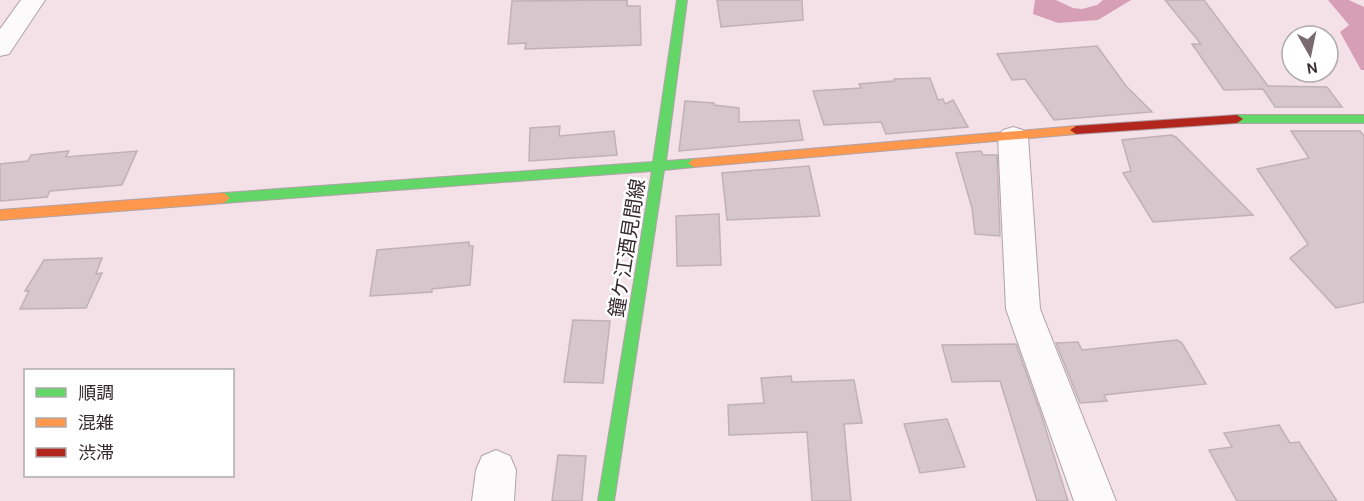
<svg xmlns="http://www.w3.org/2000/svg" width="1364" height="501" font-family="Karla,'Noto Sans JP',sans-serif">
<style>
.water{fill:#d69fb6}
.building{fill:#d6c7cc;stroke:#c0b1b6;stroke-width:1.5}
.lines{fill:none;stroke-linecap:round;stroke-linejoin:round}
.street-casing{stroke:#b0a2a8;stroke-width:2}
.fast-casing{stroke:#b0a2a8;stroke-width:2}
.slow-casing{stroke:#b0a2a8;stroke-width:2}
.jam-casing{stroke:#b0a2a8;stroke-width:2}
.street{fill:#fdfafc;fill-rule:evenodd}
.fast{fill:#63d668;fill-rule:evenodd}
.slow{fill:#ff974d;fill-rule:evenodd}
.jam{fill:#b3261e;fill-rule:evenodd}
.labels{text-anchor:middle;stroke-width:5;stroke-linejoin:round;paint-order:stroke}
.street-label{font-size:20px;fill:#372a2f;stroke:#fff}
</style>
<rect width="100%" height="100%" fill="#f4e1e8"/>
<!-- water -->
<path class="water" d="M1035 0H1056L1073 8 1082 9 1097 5 1103 0H1131L1098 20 1058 23 1033 14Z
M1328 0H1349L1364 7V70H1361L1340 32 1349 25Z"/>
<!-- building -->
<path class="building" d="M627 0V6H640L641 45 525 49 526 43 508 44 512 1Z
M717 0H802L803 20 721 27Z
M1165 0H1204L1268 86 1327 87 1342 107H1275L1263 89 1224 90 1192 44H1201Z
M1097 46 1126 86 1152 112 1054 120 1025 79 1012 80 997 54Z
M930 78 938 100 943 99 945 104 953 100 968 127 886 134 881 122 824 125 813 91 861 88 859 84 894 81V79Z
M685 101 714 103V105L739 108V122L799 120 803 140 679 151Z
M560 126 559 136 614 131 617 155 529 161 530 128Z
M1291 131H1360L1364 136V302L1336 308 1290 258 1308 244 1257 169 1309 158Z
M1171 135 1176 137 1253 215 1153 222 1123 173 1131 171 1122 140Z
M69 151 66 157 137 151 122 185 50 191 47 197 0 201V164L28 161 31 155Z
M981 151 983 155H997L1000 236 975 234 972 208 956 153Z
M809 166 820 216 727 220 722 173Z
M719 214 721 265 677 266 676 216Z
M469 242V246H473L470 285 432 289V292L370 296 377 250Z
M102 258 96 274 102 273 86 308 20 309 29 291H25L44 260Z
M573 320 610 321 603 383 564 382Z
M1177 340 1182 343 1206 384 1104 395 1107 401 1080 403 1056 343 1078 342 1082 350Z
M1016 344 1041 414 1068 501H1037L1000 381 952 382 942 345Z
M791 376 792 382 854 380 862 423 844 424 851 501H812L807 432 729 435 728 405 764 403 761 378Z
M947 419 965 467 920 473 904 424Z
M1279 425 1290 443 1299 442 1337 501H1237L1209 450 1232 447 1224 433Z
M558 455 586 456 582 501H552Z"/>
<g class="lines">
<!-- street casing -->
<g class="street-casing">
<path id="street" d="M21 0H45L9 54 0 56V29Z
M1013 127 1023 130 1028 137 1040 309 1116 501H1074L1006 309 998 137 1003 130Z
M496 450 510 456 516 470 514 501H472L476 470 482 456Z"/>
</g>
<!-- fast casing -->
<g class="fast-casing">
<path id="fast" d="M677 0H687L666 161 694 159 700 163 694 167 664 170 614 501H598L652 171 224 203 218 198 224 193 653 162Z
M1237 115H1364V123H1237L1231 119Z"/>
</g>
<!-- slow casing -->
<g class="slow-casing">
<path id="slow" d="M1076 126 1082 130 1076 134 694 167 688 163 694 159Z
M224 193 230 198 224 203 0 220V210Z"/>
</g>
<!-- jam casing -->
<g class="jam-casing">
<path id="jam" d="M1237 115 1243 119 1237 123 1076 134 1070 130 1076 126Z"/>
</g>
<!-- street -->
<use href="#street" class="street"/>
<!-- fast -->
<use href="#fast" class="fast"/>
<!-- slow -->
<use href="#slow" class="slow"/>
<!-- jam -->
<use href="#jam" class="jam"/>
</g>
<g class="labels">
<!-- street labels -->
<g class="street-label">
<text transform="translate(627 248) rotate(-81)" y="7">鐘ケ江酒見間線</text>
</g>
</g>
<!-- legend -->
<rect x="24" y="369" width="210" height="108" fill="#ffffff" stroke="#afaaac" stroke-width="1.5"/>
<rect x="36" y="388" width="30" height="9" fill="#63d668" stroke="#afaaac" stroke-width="1.5"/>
<text x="78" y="399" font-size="18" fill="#372a2f">順調</text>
<rect x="36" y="418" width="30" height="9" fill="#ff974d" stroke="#afaaac" stroke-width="1.5"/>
<text x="78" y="429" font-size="18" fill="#372a2f">混雑</text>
<rect x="36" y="448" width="30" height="9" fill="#b3261e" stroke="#afaaac" stroke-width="1.5"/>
<text x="78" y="459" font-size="18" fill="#372a2f">渋滞</text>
<!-- north arrow -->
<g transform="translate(1310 54) rotate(171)"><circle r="28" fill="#ffffff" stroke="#afaaac" stroke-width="1.5"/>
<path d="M0-4.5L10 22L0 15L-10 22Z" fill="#796a70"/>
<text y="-9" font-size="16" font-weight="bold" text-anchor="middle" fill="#372a2f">N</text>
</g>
</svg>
